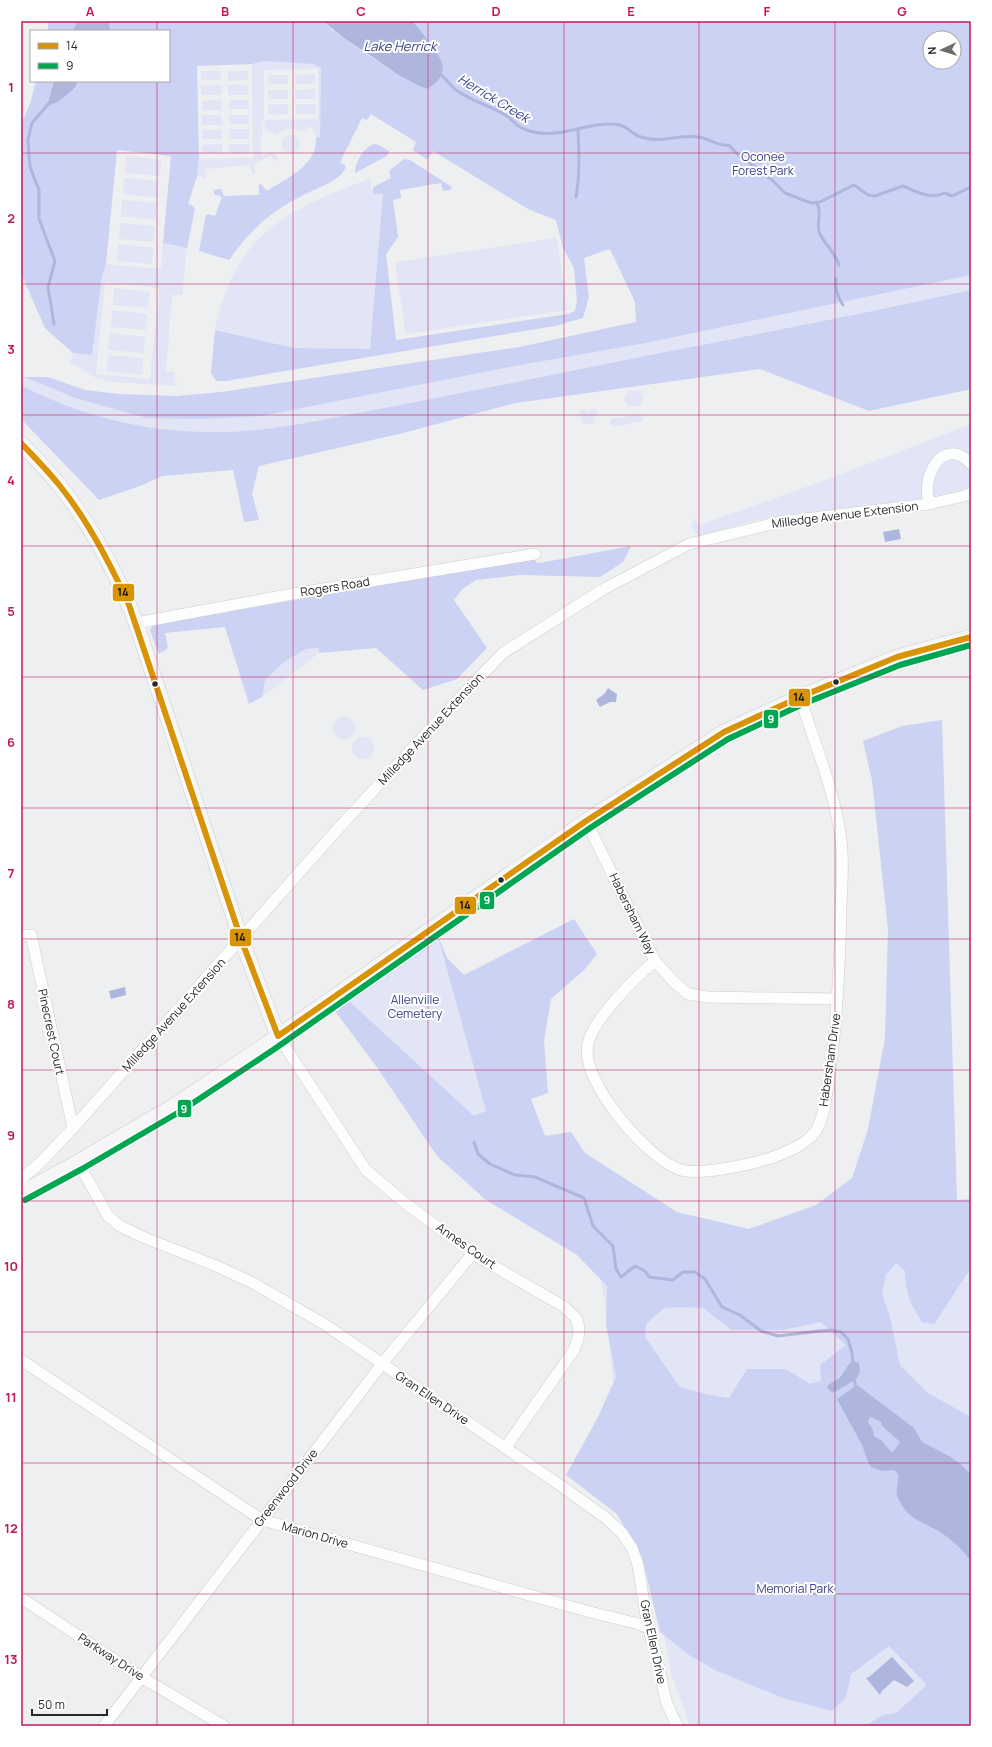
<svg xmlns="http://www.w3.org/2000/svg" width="992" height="1747" font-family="Manrope,sans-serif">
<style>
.green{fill:#e1e5f5;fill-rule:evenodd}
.forest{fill:#cbd2f3;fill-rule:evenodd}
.water{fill:#aeb6de;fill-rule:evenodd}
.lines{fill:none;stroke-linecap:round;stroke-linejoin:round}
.stream{stroke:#aeb6de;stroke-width:3}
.minor-casing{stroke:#cccdce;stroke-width:12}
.secondary-casing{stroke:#cccdce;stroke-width:16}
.minor{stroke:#fcfdfd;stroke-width:11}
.secondary{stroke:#f6f6f8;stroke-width:15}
.bus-1-casing{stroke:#fff;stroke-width:9}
.bus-2-casing{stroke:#fff;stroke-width:9}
.bus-1{stroke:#d89306;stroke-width:6}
.bus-2{stroke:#00a651;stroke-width:6}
.grid{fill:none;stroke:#c2185b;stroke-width:1;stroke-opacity:0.55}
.bus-dot{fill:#262728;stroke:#fff;stroke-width:1.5}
.labels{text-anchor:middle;stroke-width:4;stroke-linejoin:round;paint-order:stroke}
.park-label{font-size:12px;fill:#394286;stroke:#fff}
.street-label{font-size:12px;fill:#262728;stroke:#fff}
.water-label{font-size:13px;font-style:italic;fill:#3a4387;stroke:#fff}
.line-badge{stroke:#fff;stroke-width:1.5}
.badge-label{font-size:11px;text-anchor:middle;font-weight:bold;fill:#fff}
.pale-badge-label{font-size:11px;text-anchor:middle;font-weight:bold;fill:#111}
.neatline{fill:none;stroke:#c2185b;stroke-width:1.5}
.grid-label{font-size:13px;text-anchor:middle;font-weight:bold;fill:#c2185b}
</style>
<rect width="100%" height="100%" fill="#eeeff0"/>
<!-- green -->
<path class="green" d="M263 61 313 64 321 68 320 137 316 138 314 130 310 126 304 131C293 128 286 126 276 135L265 129 264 121 266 120 318 119V69L264 70V120L261 121 263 133 260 144 262 156 273 152 278 158 277 161 274 160 271 155 253 165 256 171 254 174 252 173 250 165 206 169V179L197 176 199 159 253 158 252 64Z
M201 71H221V80H201Z
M228 71H248V80L228 81Z
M315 74V84H295V75Z
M268 75H288V84H268Z
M221 85V95H201V86Z
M228 85H248V95H228Z
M315 89V99H295V90Z
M268 90H288V99H268Z
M221 100V110H202V101Z
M229 100H248L249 109H229Z
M288 104V114H268V105Z
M296 104H315L316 114H296Z
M202 115H221L222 125H202Z
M229 115H249V124H229Z
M229 129H249V139H229Z
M202 130H222V139H202Z
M282 144a9 9 0 1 1 18 0a9 9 0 1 1-18 0Z
M222 144V154H202V145Z
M229 144H249L250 153 229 154Z
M126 156 161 160 160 176 125 173Z
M124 178 159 181 158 198 123 194Z
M369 179 371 180 373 194 383 193 370 349 294 348 215 330C235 234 284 211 369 179Z
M122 200 157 203 156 220 121 216Z
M120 223 155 226 154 242 119 239Z
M557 238 567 310 406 334 395 262Z
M163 243 187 248 182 295H172L166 371 175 372 174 381 178 386 112 382 96 378 70 362 73 353 92 355 102 275 106 264 161 269ZM105 282 159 288 150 379 96 374Z
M118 244 154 248 152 264 117 261Z
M971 275V290C826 322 681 348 536 378 478 390 421 401 363 412 316 421 267 432 218 432 149 433 82 417 21 385L24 377 78 399 147 418 201 419 261 416 515 366 646 343Z
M114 288 150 292 148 308 113 305Z
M112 310 147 314 146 330 111 327Z
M110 333 145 337 144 353 108 350Z
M108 355 143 358 142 375 106 371Z
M640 390 643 400 639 406 628 407 624 400C627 389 629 391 640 390Z
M583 409 587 412 592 409 598 411 597 415 593 418 595 424H583L578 412Z
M637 414 642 415 643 421 613 427 611 425 610 422 613 418H621Z
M971 424V487L968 488 931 498 773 517 749 522 700 536C695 533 691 530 692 524L695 519 699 525C791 494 881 459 971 424Z
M319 648V653L262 697 264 680 284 662 306 649Z
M333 728a11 11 0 1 1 22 0a11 11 0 1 1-22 0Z
M352 748a11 11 0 1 1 22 0a11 11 0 1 1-22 0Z
M439 939 487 1112 474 1117 349 1002Z
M971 1206V1726H690L671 1673 652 1570 616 1409 609 1342 621 1344 608 1323 601 1279Z"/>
<!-- forest -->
<path class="forest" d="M48 21H77L73 31H48Z
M109 21H324L333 31 389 69 412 83 415 24 412 21H971V275L646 343 515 366 261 416 201 419 147 418 78 399 24 377H48L85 390 119 394 177 396 221 392 519 347 636 322 635 302 611 251 609 249 584 258 589 297 583 318 555 326 226 381H216L211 373 215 330 294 348 370 349 383 194H373V187L391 178 389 171 404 159 410 160 452 187 450 190 443 191 441 183 400 190 401 198 393 200 398 237 386 254 396 340 568 314 575 311 577 301 574 268 563 248 556 220 528 209 433 151 428 158 426 159 413 150 416 142 371 114 367 120 362 118 340 162 346 166C342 179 326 184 314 190 294 199 271 212 255 229 245 238 237 249 229 260L199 251 206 215 208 214 215 216 222 197 214 194V190L221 189 224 196 259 195V184L262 185 267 191C287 178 317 166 316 138L320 137 321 68 313 64 263 61 252 64 197 66 199 159 197 176 188 204 193 206 195 209 187 248 163 243 171 156 117 150 106 264 102 275 92 355 73 353 45 328 23 278 21 268V124L30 104 36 81H54L47 105 76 88 77 81H169V31H110ZM930 38H954V62H930Z
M375 144 379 145 389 151 387 156 355 173C355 163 364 146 375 144Z
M971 290V389L869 411 760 369 516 403 403 433 259 466 252 494 259 520 244 522 233 470 162 476 140 486 99 500 21 419V385C82 417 149 433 218 432 267 432 316 421 363 412 421 401 478 390 536 378 681 348 826 322 971 290Z
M631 546 623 562 600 577 520 575 476 580 462 589 454 600 487 648 457 679 423 690 376 648 319 653V648L306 649 284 662 265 680 262 697 249 704 225 627 165 633 168 648 163 652 158 653 150 630 153 625 534 558 537 563 545 562Z
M942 720 957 1200 971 1199V1268L934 1324 922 1322C910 1304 905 1292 905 1271L896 1263 886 1275 882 1294 889 1313 900 1365 928 1393 971 1417V1726H868V1724L883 1715 896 1713 927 1685 889 1646 851 1674 846 1698 832 1711 783 1698 715 1670 689 1655 660 1632 642 1557 617 1514 566 1475 597 1419 616 1377 606 1324 607 1286 577 1255 486 1200 437 1156 376 1066 335 1011 439 938 447 958 464 975 574 919 597 954 584 970 551 999 544 1041 548 1093 531 1099 545 1136 571 1132 585 1153 677 1212 749 1229 816 1205 852 1178 868 1129 885 1038 888 930 872 780 863 741 902 726ZM439 940 486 1111 474 1116 350 1002ZM682 1307 703 1308 732 1330H783L821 1322 846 1345 820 1365 821 1381 810 1384 786 1369H747L729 1398 705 1394 680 1387 645 1337 646 1324 664 1308ZM849 1364 860 1366 859 1375 857 1379 833 1393 827 1388 828 1385 840 1376Z"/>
<!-- water -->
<path class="water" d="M77 21H109L110 31H73Z
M324 21H412C418 27 423 34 428 41 443 59 452 74 427 89 406 81 389 69 371 56 355 45 338 36 324 21Z
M54 81H77L76 87 58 102 47 106Z
M899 529 901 539 885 542 883 532Z
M608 688 617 694 616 702H610L600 707 596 700 604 694Z
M125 987 126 995 111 999 109 991Z
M853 1361 859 1363 860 1371 857 1379 833 1393 827 1388 828 1385 840 1377 849 1364Z
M857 1385 914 1428 922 1442 949 1456 962 1465 971 1475V1561C962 1549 952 1540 940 1532 922 1521 908 1520 898 1498 894 1490 900 1482 898 1474L894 1470 882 1471 871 1467 868 1462 862 1445 837 1399ZM871 1417 881 1422 882 1426 900 1442 894 1451 891 1452 881 1440 874 1436 873 1430 868 1422 869 1418Z
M892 1657 914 1681 907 1687 894 1680 882 1691 880 1695 866 1678 869 1677Z"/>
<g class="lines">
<!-- stream -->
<path class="stream" d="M438 73C445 77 449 84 456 90 471 101 491 106 507 116 513 120 517 127 524 129 558 143 588 119 620 125 628 127 633 135 641 137 660 144 679 134 698 137 709 138 718 147 729 145L735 152 772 180 785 193 811 203 820 202 854 185 868 195 875 196 903 186C917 192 930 200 945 193L952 196 971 187
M49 103 32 123 28 140 30 167 39 190V219L55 261 48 287 54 324
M576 197C580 174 579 153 578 130
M817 203C823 214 815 225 820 234 826 246 835 252 839 265
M836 278C835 289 837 296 843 305
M474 1142 478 1154 490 1164 515 1175 535 1177 584 1198 593 1226 613 1246 616 1269 621 1277 635 1266 645 1271 649 1277 673 1280 683 1272H695L705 1279 722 1307 740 1315 761 1331 778 1336 819 1331 832 1330 841 1332 848 1339 852 1353 853 1364
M854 1378 856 1390"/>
<!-- minor casing -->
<g class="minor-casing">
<path id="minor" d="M929 504C928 497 926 489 928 482 932 459 952 442 971 464
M136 623 287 595 535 554
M586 821 655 961 674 982 688 994 707 997 837 999
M21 936 31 935 73 1128
M655 961C635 978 593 1019 588 1044 579 1080 648 1160 681 1170 703 1176 765 1162 786 1152 797 1148 811 1139 817 1129 825 1114 826 1095 829 1079 837 1022 840 964 841 906 842 882 844 857 840 833 833 786 814 742 800 697
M278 1036 366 1170 405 1203 478 1257 563 1306 576 1318 579 1328 578 1339 574 1350 505 1448
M78 1162 108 1216 120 1226 145 1238 214 1265 253 1283 324 1324 557 1483 606 1518 622 1533 632 1548 638 1565 648 1628 655 1649 666 1701 677 1726
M21 1179 40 1163 73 1128 336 831 444 714 503 653 602 590 689 544 780 522 929 504 964 496 971 493
M21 1360 262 1520 590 1612 639 1624 648 1628
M21 1598 141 1677 224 1726
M104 1726 382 1364 473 1253"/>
</g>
<!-- secondary casing -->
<g class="secondary-casing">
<path id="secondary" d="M21 443C34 457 48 471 60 486 93 528 117 574 136 623L241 939 278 1036
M21 1193 78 1162 177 1104 268 1043 586 821 724 732 800 697 897 657 971 637"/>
</g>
<!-- minor -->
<use href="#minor" class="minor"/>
<!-- secondary -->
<use href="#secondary" class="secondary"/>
<!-- bus-1 casing -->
<g class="bus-1-casing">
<path id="bus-1" d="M21 443C34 457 48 471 60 486 89 522 110 563 129 605L241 939 278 1036 586 821 724 732 800 697 897 657 971 637"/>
</g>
<!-- bus-2 casing -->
<g class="bus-2-casing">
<path id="bus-2" d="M25 1200 82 1169 181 1111 273 1050 590 828 728 739 803 704 900 665 971 645"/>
</g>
<!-- bus-1 -->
<use href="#bus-1" class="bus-1"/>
<!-- bus-2 -->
<use href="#bus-2" class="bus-2"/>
</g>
<!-- grid -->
<path class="grid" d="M157 21V31M293 21V1726M428 21V1726M564 21V1726M699 21V1726M835 21V1726M157 81V1726M21 153H971M21 284H971M21 415H971M21 546H971M21 677H971M21 808H971M21 939H971M21 1070H971M21 1201H971M21 1332H971M21 1463H971M21 1594H971"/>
<!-- markers -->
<g class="bus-dot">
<circle cx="836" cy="682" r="3.5"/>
<circle cx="155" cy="684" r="3.5"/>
<circle cx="501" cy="880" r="3.5"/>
</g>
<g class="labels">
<!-- park labels -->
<g class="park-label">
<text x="763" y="161">Oconee<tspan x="763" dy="14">Forest Park</tspan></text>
<text x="415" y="1004">Allenville<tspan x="415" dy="14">Cemetery</tspan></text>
<text x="795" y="1593">Memorial Park</text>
</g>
<!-- street labels -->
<g class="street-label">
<text transform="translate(845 515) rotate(-7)" y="4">Milledge Avenue Extension</text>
<text transform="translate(335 587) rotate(-9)" y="4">Rogers Road</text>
<text transform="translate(431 729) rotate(-47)" y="4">Milledge Avenue Extension</text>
<text transform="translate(632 914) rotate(64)" y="4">Habersham Way</text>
<text transform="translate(174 1015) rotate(-48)" y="4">Milledge Avenue Extension</text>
<text transform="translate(51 1032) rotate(78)" y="4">Pinecrest Court</text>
<text transform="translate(830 1060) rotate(-82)" y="4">Habersham Drive</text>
<text transform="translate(466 1246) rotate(35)" y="4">Annes Court</text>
<text transform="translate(432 1398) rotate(34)" y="4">Gran Ellen Drive</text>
<text transform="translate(286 1488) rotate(-52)" y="4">Greenwood Drive</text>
<text transform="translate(315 1535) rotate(16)" y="4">Marion Drive</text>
<text transform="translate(653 1642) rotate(78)" y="4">Gran Ellen Drive</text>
<text transform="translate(111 1657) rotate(33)" y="4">Parkway Drive</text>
</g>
<!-- water labels -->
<g class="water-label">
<text x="400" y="51">Lake Herrick</text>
<text transform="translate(494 98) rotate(31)" y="5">Herrick Creek</text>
</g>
</g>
<g class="line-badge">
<rect x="112" y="583" width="23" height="19" rx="4" fill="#d89306"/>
<rect x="788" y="688" width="23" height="19" rx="4" fill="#d89306"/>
<rect x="763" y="709" width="16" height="20" rx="4" fill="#00a651"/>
<rect x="479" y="891" width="16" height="19" rx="4" fill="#00a651"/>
<rect x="454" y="896" width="23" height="19" rx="4" fill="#d89306"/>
<rect x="229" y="928" width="23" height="19" rx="4" fill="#d89306"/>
<rect x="177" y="1099" width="15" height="19" rx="4" fill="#00a651"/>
</g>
<g class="badge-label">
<text x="771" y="723">9</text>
<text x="487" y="904">9</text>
<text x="184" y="1113">9</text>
</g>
<g class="pale-badge-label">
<text x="123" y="596">14</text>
<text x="799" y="701">14</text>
<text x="465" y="909">14</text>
<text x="240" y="941">14</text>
</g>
<!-- border -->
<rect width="992" height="1747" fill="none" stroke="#ffffff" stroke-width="44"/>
<!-- legend -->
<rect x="30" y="30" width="140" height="52" fill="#ffffff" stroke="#a8a9a9"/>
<rect x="38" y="43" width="20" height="6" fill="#d89306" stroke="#a8a9a9"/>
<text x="66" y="50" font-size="12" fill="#262728">14</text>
<rect x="38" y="63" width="20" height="6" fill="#00a651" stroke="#a8a9a9"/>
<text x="66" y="70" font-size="12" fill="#262728">9</text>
<!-- north arrow -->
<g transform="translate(942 50) rotate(266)"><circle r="19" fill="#ffffff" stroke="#a8a9a9"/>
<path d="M0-3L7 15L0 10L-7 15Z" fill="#6c6d6e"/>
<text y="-6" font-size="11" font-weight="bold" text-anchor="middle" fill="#262728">N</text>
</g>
<!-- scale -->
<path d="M32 1709v6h75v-6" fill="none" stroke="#262728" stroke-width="2"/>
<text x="38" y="1709" font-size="12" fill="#262728" stroke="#ffffff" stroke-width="3" paint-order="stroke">50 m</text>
<rect x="22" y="22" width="948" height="1703" class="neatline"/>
<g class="grid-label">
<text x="90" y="16">A</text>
<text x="225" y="16">B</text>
<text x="361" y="16">C</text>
<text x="496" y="16">D</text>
<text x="631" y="16">E</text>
<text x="767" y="16">F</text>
<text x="902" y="16">G</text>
<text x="11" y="92">1</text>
<text x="11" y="223">2</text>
<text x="11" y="354">3</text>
<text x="11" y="485">4</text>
<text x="11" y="616">5</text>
<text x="11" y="747">6</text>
<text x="11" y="878">7</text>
<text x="11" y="1009">8</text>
<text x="11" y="1140">9</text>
<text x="11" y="1271">10</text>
<text x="11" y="1402">11</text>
<text x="11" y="1533">12</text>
<text x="11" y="1664">13</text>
</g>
</svg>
